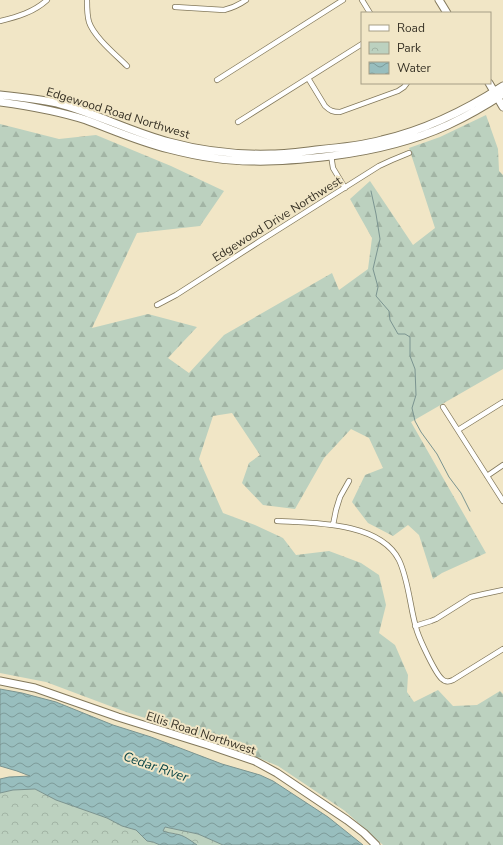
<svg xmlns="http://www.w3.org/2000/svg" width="503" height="845" font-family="'Nunito Sans',sans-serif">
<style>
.forest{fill:url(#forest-firs)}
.park{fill:url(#park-crowns)}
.water{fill:url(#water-waves);stroke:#7b9490}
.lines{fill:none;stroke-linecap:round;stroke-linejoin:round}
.stream{stroke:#7b9490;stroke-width:1}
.street-casing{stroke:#82785b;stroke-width:6}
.secondary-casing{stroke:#82785b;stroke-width:9}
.primary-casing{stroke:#82785b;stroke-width:9}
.street{stroke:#fff;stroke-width:4.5}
.secondary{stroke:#fff;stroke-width:7}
.primary{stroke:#fff;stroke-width:7}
.labels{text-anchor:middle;stroke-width:4;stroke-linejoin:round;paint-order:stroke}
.street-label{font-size:12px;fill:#363125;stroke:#f1e6c6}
.water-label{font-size:13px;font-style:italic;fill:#0c4748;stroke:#f1e6c6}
</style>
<defs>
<pattern id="forest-firs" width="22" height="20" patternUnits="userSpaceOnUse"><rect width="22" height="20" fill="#bcd1bf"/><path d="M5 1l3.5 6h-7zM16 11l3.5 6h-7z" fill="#a2b4a4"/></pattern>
<pattern id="park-crowns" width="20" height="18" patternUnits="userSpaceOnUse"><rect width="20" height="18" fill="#bcd1bf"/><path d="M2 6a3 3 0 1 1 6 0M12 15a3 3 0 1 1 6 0" fill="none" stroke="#a2b4a4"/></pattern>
<pattern id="water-waves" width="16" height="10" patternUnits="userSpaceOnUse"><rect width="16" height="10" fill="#98bebe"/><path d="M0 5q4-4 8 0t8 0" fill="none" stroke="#7d9b9a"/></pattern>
</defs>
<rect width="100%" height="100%" fill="#f1e6c6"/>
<!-- forest -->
<path class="forest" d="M486 115 498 149 499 171 503 175V369L411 422 486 553 442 573 433 579 419 535 408 525 393 536 368 523 352 502 365 475 383 468 369 438 351 429 324 458 295 509 263 505 242 483 249 463 260 455 232 413 213 416 199 459 223 513 255 525 283 538 296 555 329 551 361 563 379 575 386 605 379 633 395 645 408 675 407 692 414 702 438 690 453 706 477 705 500 691 503 694V845H383L345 811 278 766 215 740 126 712 46 682 0 673V124L59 139 96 135 171 166 224 191 200 226 137 233 92 328 148 314 197 327 168 358 189 373 224 335 332 273 339 290 368 269 372 238 350 199 370 181 413 245 435 228 409 148 440 137Z"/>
<!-- park -->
<path class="park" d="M35 789 56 800 107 818 122 826 136 830 147 841 153 842 160 845H0V793L13 790Z
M165 827 198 834 223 845H197L175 833H168L163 831Z"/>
<!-- water -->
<path class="water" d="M0 689 22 693 56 702 113 725 151 737 222 764 260 775 273 781 328 817 363 845H223L198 834 165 827 163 831C168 833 172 833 176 834 184 835 191 841 197 845H160L153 842 147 841 136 830 122 826 107 818 56 800 35 789 13 790 0 793V779L9 777 30 776 17 771 0 766Z"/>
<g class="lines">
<!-- stream -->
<path class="stream" d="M371 191 376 214 380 239 373 269 378 287 376 296 389 311 390 320 398 334H405L410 337V356L415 369 416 395 412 408 415 421 421 432 437 454 449 477 461 493 470 511"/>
<!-- street casing -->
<g class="street-casing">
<path id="street" d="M87 0C87 8 87 15 89 22 94 37 116 55 127 66
M362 0 370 13
M175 7 224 10C232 8 239 5 246 0
M0 21C17 17 34 12 47 0
M308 78 325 106C330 111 333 112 340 112L398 91 404 87 407 83
M217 80 343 0
M238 122 362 44
M331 155 333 168 345 188
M157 305 176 295 260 241 379 166 392 160 409 153
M443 407 503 501
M458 430 503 402
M487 476 503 465
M277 521C314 523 380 522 399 560 409 581 410 609 417 631 420 640 435 673 442 679 445 682 449 682 453 680L503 649
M333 525 336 510 340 497 349 481
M415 626 431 621 436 619 471 597 484 594 503 590"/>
</g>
<!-- secondary casing -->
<g class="secondary-casing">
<path id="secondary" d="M439 0 447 13
M489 83 503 107
M0 681 35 688 118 717 208 745 255 761 277 773 347 820 364 833 376 845"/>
</g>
<!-- primary casing -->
<g class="primary-casing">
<path id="primary" d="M0 95C19 97 38 99 57 103 95 113 131 132 169 142 202 151 237 155 271 154 286 154 301 152 316 150 338 148 360 146 382 140 425 130 466 110 503 86
M0 102C29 106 58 111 86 120 113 130 140 142 169 149 196 156 224 161 252 161 279 162 305 159 331 156 371 151 411 142 448 125 467 116 485 106 503 94"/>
</g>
<!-- street -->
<use href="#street" class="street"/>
<!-- secondary -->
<use href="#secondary" class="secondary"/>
<!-- primary -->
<use href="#primary" class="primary"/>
</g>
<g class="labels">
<!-- street labels -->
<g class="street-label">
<text transform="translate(118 113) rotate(17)" y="4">Edgewood Road Northwest</text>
<text transform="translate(277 219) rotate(-32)" y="4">Edgewood Drive Northwest</text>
<text transform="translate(201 733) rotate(18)" y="4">Ellis Road Northwest</text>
</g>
<!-- water labels -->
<g class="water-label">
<text transform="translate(156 766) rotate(19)" y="5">Cedar River</text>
</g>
</g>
<!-- legend -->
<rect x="361" y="12" width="130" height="72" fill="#f1e6c6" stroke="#a69e86"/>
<rect x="369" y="25" width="20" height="6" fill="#ffffff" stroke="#a69e86"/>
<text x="397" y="32" font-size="12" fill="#363125">Road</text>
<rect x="369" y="42" width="20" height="12" fill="url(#park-crowns)" stroke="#a69e86"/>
<text x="397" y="52" font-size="12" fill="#363125">Park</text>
<rect x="369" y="62" width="20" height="12" fill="url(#water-waves)" stroke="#a69e86"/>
<text x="397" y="72" font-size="12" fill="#363125">Water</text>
</svg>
